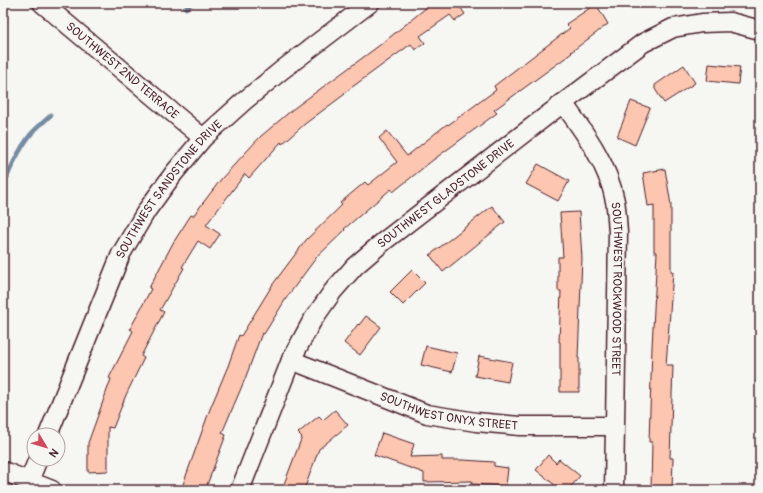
<svg xmlns="http://www.w3.org/2000/svg" width="763" height="493" font-family="Pangolin,sans-serif">
<style>
.lines{fill:none;stroke-linecap:round;stroke-linejoin:round}
.stream{stroke:#758ca3;stroke-width:4.5}
.building{fill:#fdc6b0;stroke:#4a1f2b}
.minor-casing{stroke:#4a1f2b;stroke-width:21}
.minor{stroke:#f6f6f2;stroke-width:18}
.labels{text-anchor:middle;stroke-width:3;stroke-linejoin:round;paint-order:stroke}
.street-label{font-size:12px;fill:#4a1f2b;stroke:#f6f6f2}
</style>
<rect width="100%" height="100%" fill="#f6f6f2"/>
<filter id="ink" filterUnits="userSpaceOnUse"><feTurbulence type="fractalNoise" baseFrequency=".025" numOctaves="2"/><feDisplacementMap in="SourceGraphic" scale="8" xChannelSelector="R" yChannelSelector="G"/><feConvolveMatrix kernelMatrix="1 2 1 2 8 2 1 2 1" color-interpolation-filters="sRGB"/></filter>
<g filter="url(#ink)">
<g class="lines">
<!-- stream -->
<path class="stream" d="M186 8 192 3
M3 190C7 173 20 148 31 134 37 127 45 121 51 115"/>
</g>
<!-- building -->
<path class="building" d="M432 3H466L460 7 465 14 455 21 450 15 420 36 425 43 415 50 411 44 344 93 345 94 306 123 282 144 281 142 249 178 245 174 206 225 220 234 210 249 198 241 182 267 184 268 160 310 164 312 141 356 144 358 126 395 113 428 108 427V471L88 472V443L111 379 109 378 133 331 130 329 151 289 149 288 173 243 191 215 193 216 222 178 260 137 293 109 384 42Z
M596 4 608 24 571 52 572 53 494 110 497 113 433 160 393 192 391 189 344 229 345 230 316 258 287 297 264 334 262 333 245 379 222 433 226 435 205 490H181L210 409 228 366 239 335 241 336 273 284 306 240 342 205 340 203 365 182 368 185 397 162 379 138 387 131 407 156 447 124 448 125 496 90 494 86 570 28 566 24Z
M709 64 740 67 738 84 707 81Z
M684 65 695 83 664 103 655 89V85Z
M631 101 650 108 635 145 617 137Z
M538 164 569 181 558 201 526 184Z
M665 169 671 205V271L673 272 666 365H673L670 458H673L672 490H651L652 442H649L652 347 657 252H654V205L648 206 643 173Z
M492 206 505 222 443 272 430 255Z
M579 212 582 258 578 358H579V392H560V342H559L561 291H558V257H563L560 213Z
M412 270 425 283 403 305 390 292Z
M366 316 381 327 360 355 344 343 358 324 359 325Z
M426 346 457 353 452 372 421 365Z
M479 356 512 362 508 382 475 376Z
M335 410 348 425 319 449 304 490H299L284 484 302 437 298 433 319 416 323 420Z
M382 433 414 444 410 457 442 456V460H463L494 462V466L508 468 506 486 471 484 472 481 424 482V473L374 455Z
M548 455 556 463 559 459 580 476 568 490H561L536 470Z"/>
<g class="lines">
<!-- minor casing -->
<g class="minor-casing">
<g id="minor">
<path id="s1" d="M42 3 203 138"/>
<path id="s2" d="M563 103C585 133 608 164 615 201 617 211 617 222 618 232L614 490"/>
<path id="s3" d="M291 360 427 414 476 422 520 426H614"/>
<path id="s4" d="M48 435 121 254 147 210 174 173 203 138 243 102 282 70 370 3"/>
<path d="M3 471 52 490"/>
<path d="M29 481 38 459"/>
<path id="s5" d="M240 490 291 360 312 321 333 291 355 266 383 242 563 103 643 43 673 28 702 23 730 22 760 30"/>
</g>
</g>
<!-- minor -->
<use href="#minor" class="minor"/>
</g>
</g>
<g class="labels">
<!-- street labels -->
<g class="street-label">
<text dy="4" stroke="none"><textPath href="#s1" startOffset="105">SOUTHWEST 2ND TERRACE</textPath></text>
<text dy="4" stroke="none"><textPath href="#s4" startOffset="276">SOUTHWEST SANDSTONE DRIVE</textPath></text>
<text dy="4" stroke="none"><textPath href="#s5" startOffset="370">SOUTHWEST GLADSTONE DRIVE</textPath></text>
<text dy="4" stroke="none"><textPath href="#s2" startOffset="200">SOUTHWEST ROCKWOOD STREET</textPath></text>
<text dy="4" stroke="none"><textPath href="#s3" startOffset="167">SOUTHWEST ONYX STREET</textPath></text>
</g>
</g>
<!-- margin -->
<rect width="763" height="493" fill="none" stroke="#f6f6f2" stroke-width="16"/>
<rect x="8" y="8" width="747" height="477" fill="none" stroke="#4a1f2b" stroke-width="1.5" filter="url(#ink)"/>
<!-- north arrow -->
<g transform="translate(46 447) rotate(128)"><circle r="19" fill="#f6f6f2" stroke="#b1a0a2"/>
<path d="M0-3L7 15L0 10L-7 15Z" fill="#d1495b"/>
<text y="-6" font-size="11" font-weight="bold" text-anchor="middle" fill="#4a1f2b">N</text>
</g>
</svg>
